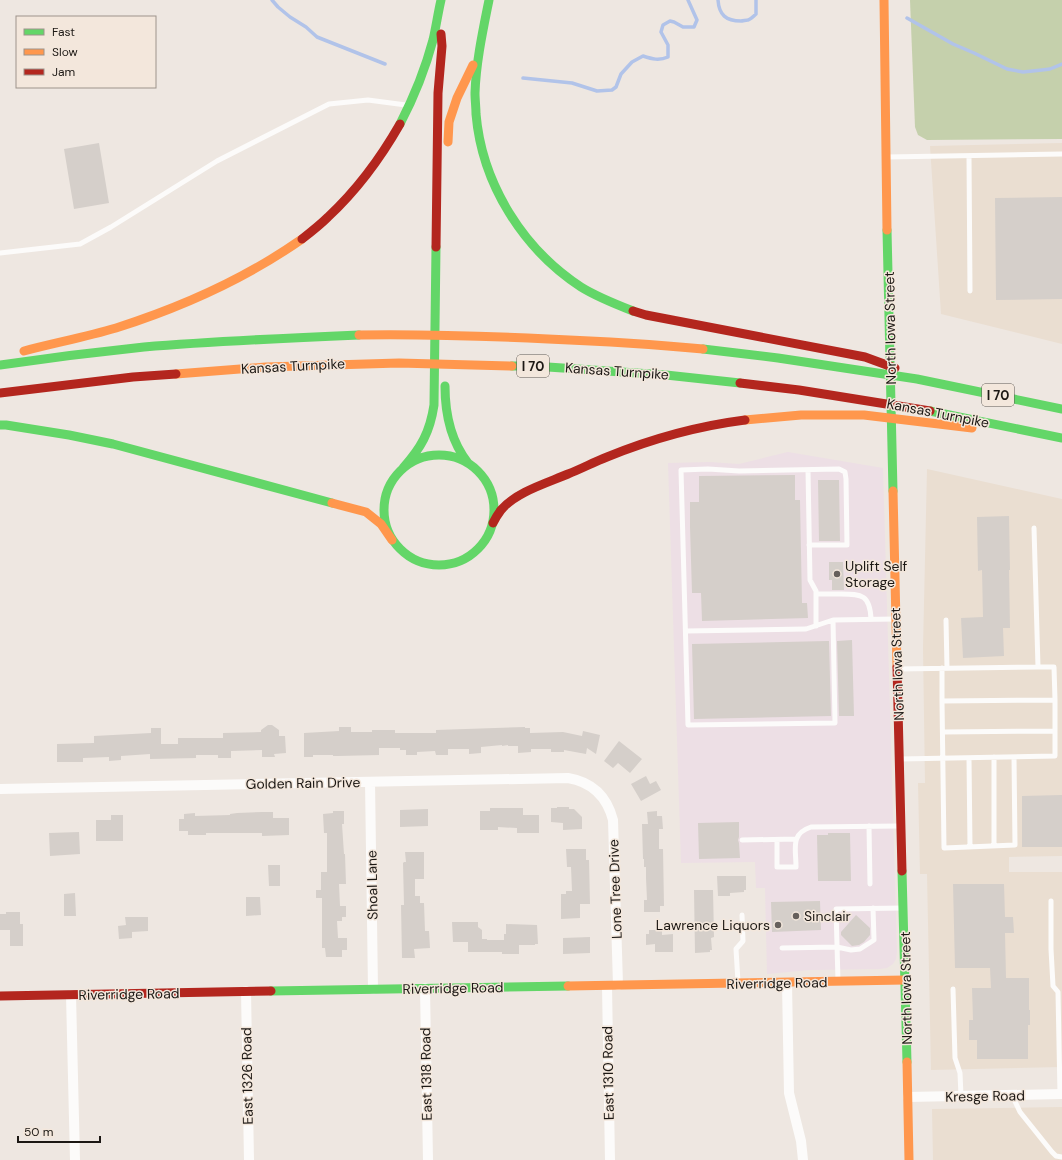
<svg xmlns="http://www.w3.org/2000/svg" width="1062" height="1160" font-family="'DM Sans',sans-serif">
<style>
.commercial{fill:#eddfe5}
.industrial{fill:#eaded1}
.forest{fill:#c5d0ac}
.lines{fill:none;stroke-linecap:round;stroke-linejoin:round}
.stream{stroke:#b1c3e9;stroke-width:3.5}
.building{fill:#d5cfca}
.lane{stroke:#fcfbfa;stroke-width:5}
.street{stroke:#fcfbfa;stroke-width:10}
.fast{stroke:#63d668;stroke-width:9}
.slow{stroke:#ff974d;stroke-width:9}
.jam{stroke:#b3261e;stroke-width:9}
.poi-dot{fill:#66605c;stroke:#f3e7dc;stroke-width:1.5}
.labels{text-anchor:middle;stroke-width:3;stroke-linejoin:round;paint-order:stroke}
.shield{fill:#f3e7dc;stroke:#5c5650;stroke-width:1}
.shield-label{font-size:13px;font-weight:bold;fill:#1c1814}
.street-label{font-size:14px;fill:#1c1814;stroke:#f3e7dc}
.poi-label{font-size:14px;fill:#1c1814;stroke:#f3e7dc;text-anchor:start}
</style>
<rect width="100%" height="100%" fill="#eee7e1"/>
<!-- commercial -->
<path class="commercial" d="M788 452 883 468 897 952 896 959 893 964 887 968 880 969 810 970 767 974 765 888H756L755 862 681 863 668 463 710 462 739 464Z"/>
<!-- industrial -->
<path class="industrial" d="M1062 143V344L941 314 930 146Z
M927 469 1062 499V856L1009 857V872H1062V1067L931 1070 927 874H920L918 783H925L923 648Z
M1062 1107V1160H933L932 1109Z"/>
<!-- forest -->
<path class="forest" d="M910 0H1062V139L927 140 918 135 915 127Z"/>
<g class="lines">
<!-- stream -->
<path class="stream" d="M272 0 278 7 290 17 306 27 317 37 385 64
M718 0C719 15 726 21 741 21 742 21 747 20 748 20 751 19 754 16 756 14V0
M907 18 953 44 974 53 1007 69 1023 72 1042 70 1050 69 1062 64
M523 78 572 83 597 91 612 90 616 87 621 74 632 62 643 56C652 59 659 61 668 57V45L661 32 663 25 670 21 674 22 683 27H694L697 20 688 0"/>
</g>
<!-- building -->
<path class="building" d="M99 143 109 203 74 209 64 149Z
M1062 197V299L996 300 995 198Z
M795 475V500H800L802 603H807L808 618 702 621 701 593H692L690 527V502H699V476Z
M818 480H839L840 541H819Z
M1009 516 1010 570H1009L1010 628H1003L1004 656 963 658 961 618 983 617 982 570 978 571 977 517Z
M829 562H843L844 590H832V580H829Z
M852 640 854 716H839L837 641Z
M827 641H829L831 716 694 719 692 644Z
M268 725H272L279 730V736H285L286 753 274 754 275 757H262V750L231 751V758H218V755H196V758L150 759V754L121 756V760L109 761V757L83 758V762H57V744L94 743V736L151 733V728H161V744H178V738H223V733L261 732V730Z
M339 727H351V732H372V730H395V733H436V730L525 727V728H530V733L563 732 582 736 583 731 600 735 596 754 587 748 586 754 564 750V752H551V749H531V752L518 753V746H508V745L502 746V745L481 747V753L469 754V749H448V755H436L435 751 417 752V755H406V750H400V748H379V755L338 756H333V755H313V757H304V733L339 731Z
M619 741 642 759 630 773 618 763 613 768 604 761Z
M646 776 650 784 656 781 661 790 641 801 631 784Z
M1062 795V847H1022V796Z
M557 807H569V809H574L582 817V829L563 830V823L551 822V808H557Z
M490 808H523V815H539V833H517V828L498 827V830H480V811H490Z
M428 809V826L400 827V810Z
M333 811H344V824H342L344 854H345L346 884H339L340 906H346V917H342V921H337L338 938H347V950H342V957H326L325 948H322V898H316V890H321V872H327V833H324L323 814 333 813Z
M657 811V816H662L663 829H659V849H663L664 906H660V912H644V900H647L646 878V867H644V859H643L642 824H648L647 812Z
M262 812H273V818H289V835L262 836V833H206V835H188V831H179V819H184V814L195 813V816L230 815V814L237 813Z
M111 815H123V841H96V820H111Z
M739 822V837L738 840 739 843 740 858 699 859 698 823Z
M79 832 80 854 50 856 49 833Z
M828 833H850L851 881H818L817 835H828Z
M566 849H586V860H589L590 904H580V918L561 919V894H566V891H572L571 867H567Z
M405 852H424V879H415V896H420V903H424L425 931H429L430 948 414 949 415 958H402L401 905H404L403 863 404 862H406Z
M268 865H280V886H269Z
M717 876H746V890H744V892L730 893V896H718Z
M953 884H1004L1005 917H1013L1014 933H1005L1006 978H1029V1010H1030V1025H1028V1059H977V1040H969V1020H973L972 988H991L990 968H955Z
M694 890H713L714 937 711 938 712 950H710V952L695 953Z
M75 893 76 916H64V894Z
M246 897H260L261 915 246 916Z
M820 901 821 930 772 932 771 902Z
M6 912H20V924H23V946H10V930H0V914H6Z
M856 915 870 928V935L864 942 859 945 852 946 841 935V932Z
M125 917H148V931L132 932V938L119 939 118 926 126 925Z
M452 922H478V927L482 930V939H487V940H504V934H506V924L537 925 538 944H535V945H519V954H502V952H468V942H453Z
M649 930H662V935L673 934V952H655V944L646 945V934H649Z
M590 937V953L563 954V938Z"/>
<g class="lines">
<!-- lane -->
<path class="lane" d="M969 156 970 291
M887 157 1062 154
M0 253 80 244 111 227 217 161 329 104 368 100 406 105
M808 470 810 580 816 591V626
M809 545H847L846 479 845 472 839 469 739 471 708 469 681 470 688 725 835 723 833 620
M816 594C824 594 833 594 841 594 862 594 870 595 871 619
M946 620 947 668
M686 631 806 629 833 620 895 619
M1038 667H1054L1055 700
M942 668V701
M898 669 1038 667 1034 528
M943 732 1055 731
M969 758 970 847
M900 759 1055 756V700L942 701 944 848 1015 845 1014 757
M869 826 870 884
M742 840 796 839
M777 840V867H796C796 848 790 834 811 827L899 826
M994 846V757
M1051 901V949L1053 986 1058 992 1060 1094
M782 948 837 947 851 950 860 949 874 940 873 908
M838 981 836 909 903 908
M738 982 736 949 743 941 742 915
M953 989 955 1058 960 1073 961 1096
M1012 1095 1020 1112 1052 1152 1056 1156 1062 1157"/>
<!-- street -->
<path class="street" d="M370 782 373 989
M0 789 568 778C592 782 607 797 613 820L618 985
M787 983 789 1093 801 1141 803 1160
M607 986 610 1160
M425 988 428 1160
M246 991 249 1160
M71 995 75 1160
M908 1097 1062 1094"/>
<!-- fast -->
<path class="fast" d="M489 0C483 30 476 62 475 93 475 100 476 107 476 114 482 184 523 249 581 287 597 297 615 304 633 311
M400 124C414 97 425 70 433 40 436 27 438 13 441 0
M887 230 893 491
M703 349 778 358 917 379 1062 409
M0 365C48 358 96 352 144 347 215 341 287 338 359 335
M512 366H533L666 375 740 383
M445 386C445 414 450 440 468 463
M930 411 1062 438
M0 425H6L69 435 113 444 332 503
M384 510a55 55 0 1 1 110 0a55 55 0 1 1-110 0Z
M403 468C421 448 430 432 434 405L436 247
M902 871 907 1062
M271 991 568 986"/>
<!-- slow -->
<path class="slow" d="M884 0 887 230
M448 142 449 122 457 98 473 65
M359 335C422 334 485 336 548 339 599 341 651 344 703 349
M24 351C54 343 86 337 116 328 182 307 245 279 302 239
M176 374 266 367 399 363 512 366
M745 420 801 415H864L972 428
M893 491 897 667
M332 503 366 512 381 524 392 540
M568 986 905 980
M907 1062 909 1160"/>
<!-- jam -->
<path class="jam" d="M302 239C311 232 320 225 328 217 357 190 380 159 400 124
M436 247 438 93 442 46 441 34
M633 311 646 315 865 357 895 368
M740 383 799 390 930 411
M0 393 133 377 176 374
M493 523C495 519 498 514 501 510 516 492 547 483 568 474 581 469 594 462 607 457 651 439 698 426 745 420
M897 667 902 871
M0 996 271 991"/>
</g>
<!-- markers -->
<g class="poi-dot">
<circle cx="837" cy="574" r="4"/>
<circle cx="796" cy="916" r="4"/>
<circle cx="778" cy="925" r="4"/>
</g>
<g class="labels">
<!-- shield labels -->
<g class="shield">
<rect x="517" y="355" width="32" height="22" rx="3"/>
<rect x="982" y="384" width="32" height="22" rx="3"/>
</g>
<g class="shield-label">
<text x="533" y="371">I 70</text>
<text x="998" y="400">I 70</text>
</g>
<!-- street labels -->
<g class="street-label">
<text transform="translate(890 328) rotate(-91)" y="5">North Iowa Street</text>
<text transform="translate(293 366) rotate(-3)" y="5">Kansas Turnpike</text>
<text transform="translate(617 371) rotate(4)" y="5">Kansas Turnpike</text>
<text transform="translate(938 413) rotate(11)" y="5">Kansas Turnpike</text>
<text transform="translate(897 664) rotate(-92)" y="5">North Iowa Street</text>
<text transform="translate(303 783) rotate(-1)" y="5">Golden Rain Drive</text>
<text transform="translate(372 885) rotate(-91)" y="5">Shoal Lane</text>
<text transform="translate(615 889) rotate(-92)" y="5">Lone Tree Drive</text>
<text transform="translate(777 983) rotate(-1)" y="5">Riverridge Road</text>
<text transform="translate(453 988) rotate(-1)" y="5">Riverridge Road</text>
<text transform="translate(906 988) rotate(-91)" y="5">North Iowa Street</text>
<text transform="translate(129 994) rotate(-1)" y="5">Riverridge Road</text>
<text transform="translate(608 1073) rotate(-91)" y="5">East 1310 Road</text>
<text transform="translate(426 1074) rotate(-91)" y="5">East 1318 Road</text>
<text transform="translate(247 1076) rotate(-91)" y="5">East 1326 Road</text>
<text transform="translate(985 1096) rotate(-1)" y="5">Kresge Road</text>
</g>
<!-- poi labels -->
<g class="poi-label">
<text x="845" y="571">Uplift Self<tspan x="845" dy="16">Storage</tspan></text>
<text x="804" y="921">Sinclair</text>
<text x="770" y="930" text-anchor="end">Lawrence Liquors</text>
</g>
</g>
<!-- legend -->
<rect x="16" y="16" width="140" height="72" fill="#f3e7dc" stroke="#9d948c"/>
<rect x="24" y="29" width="20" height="6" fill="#63d668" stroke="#9d948c"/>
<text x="52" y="36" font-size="12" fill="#1c1814">Fast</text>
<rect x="24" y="49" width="20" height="6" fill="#ff974d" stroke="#9d948c"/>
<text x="52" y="56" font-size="12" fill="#1c1814">Slow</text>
<rect x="24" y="69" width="20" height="6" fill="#b3261e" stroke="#9d948c"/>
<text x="52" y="76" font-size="12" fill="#1c1814">Jam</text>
<!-- scale -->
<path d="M18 1136v6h82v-6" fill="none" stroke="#1c1814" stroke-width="2"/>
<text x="24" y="1136" font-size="12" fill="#1c1814" stroke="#f3e7dc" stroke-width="3" paint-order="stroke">50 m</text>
</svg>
